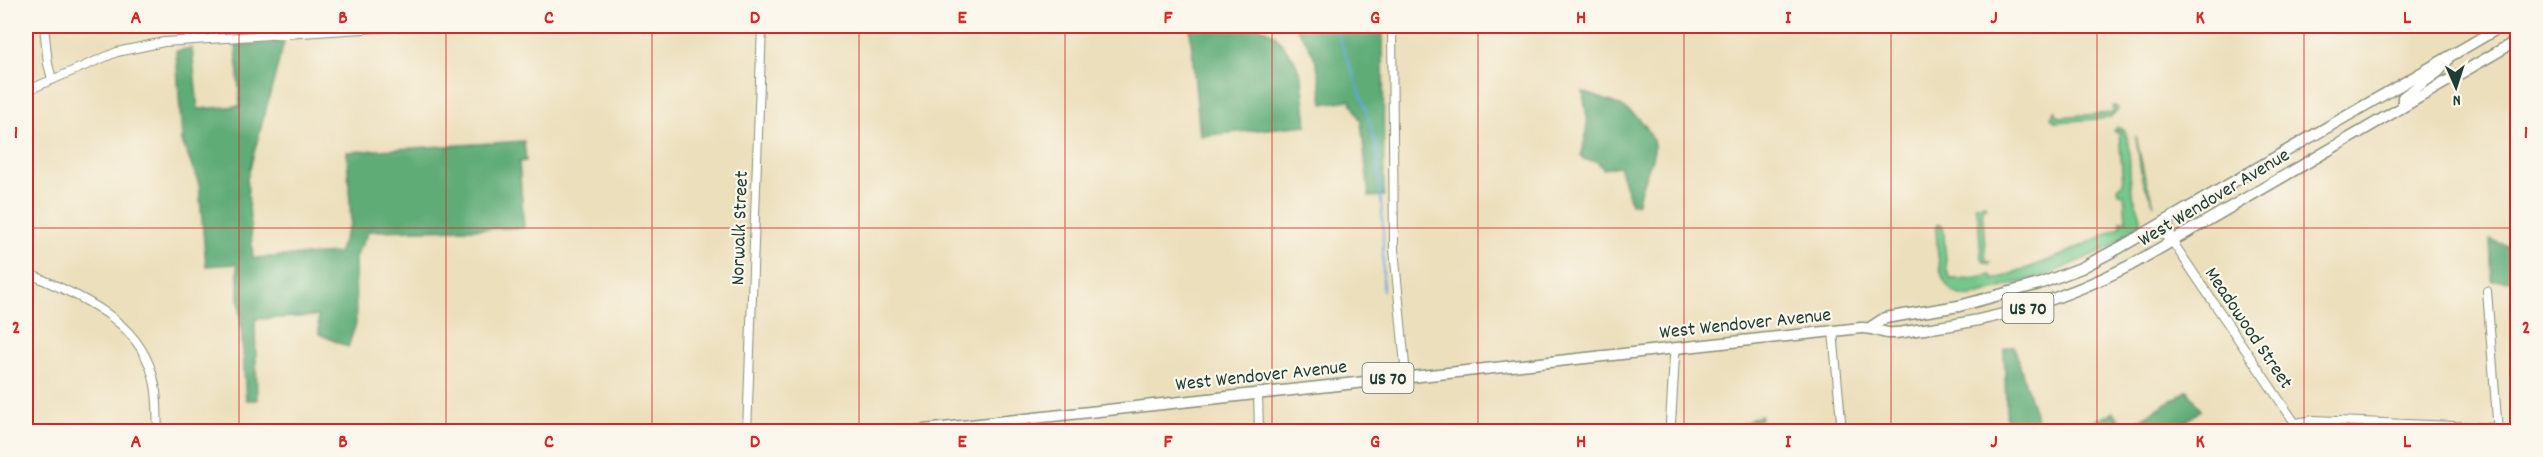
<svg xmlns="http://www.w3.org/2000/svg" width="2543" height="457" font-family="Dekko,sans-serif">
<style>
.green{fill:#74c88b;stroke:#4a8260;stroke-width:1.5}
.forest{fill:#5fac77;stroke:#3f7456;stroke-width:1.5}
.lines{fill:none;stroke-linecap:round;stroke-linejoin:round}
.stream{stroke:#63a9d9;stroke-width:2}
.minor-casing{stroke:#868e78;stroke-width:10}
.major-casing{stroke:#868e78;stroke-width:11}
.highway-casing{stroke:#868e78;stroke-width:13}
.minor{stroke:#fff;stroke-width:8}
.major{stroke:#fff;stroke-width:9}
.highway{stroke:#fff;stroke-width:10}
.grid{fill:none;stroke:#d62828;stroke-width:1.5;stroke-opacity:0.55}
.labels{text-anchor:middle;stroke-width:4.5;stroke-linejoin:round;paint-order:stroke}
.shield{fill:#fbf7ec;stroke:#61756b;stroke-width:1.5}
.shield-label{font-size:18px;font-weight:bold;fill:#1f3d34}
.street-label{font-size:20px;fill:#1f3d34;stroke:#fbf7ec}
.neatline{fill:none;stroke:#d62828;stroke-width:2}
.grid-label{font-size:20px;text-anchor:middle;font-weight:bold;fill:#d62828}
</style>
<rect width="100%" height="100%" fill="#fbf7ec"/>
<filter id="ink" filterUnits="userSpaceOnUse"><feTurbulence type="fractalNoise" baseFrequency=".0167" numOctaves="2"/><feDisplacementMap in="SourceGraphic" scale="12" xChannelSelector="R" yChannelSelector="G"/><feConvolveMatrix kernelMatrix="1 2 1 2 8 2 1 2 1" color-interpolation-filters="sRGB"/></filter>
<filter id="wash" filterUnits="userSpaceOnUse"><feTurbulence type="fractalNoise" baseFrequency=".008" numOctaves="4" result="noise"/><feDisplacementMap in="SourceGraphic" scale="24" xChannelSelector="R" yChannelSelector="G"/><feGaussianBlur stdDeviation="1.35" result="paint"/><feColorMatrix in="noise" values="0 0 0 0 0 0 0 0 0 0 0 0 0 0 0 0 0 1.4 0 .05"/><feComposite in="paint" operator="in"/></filter>
<g filter="url(#wash)">
<rect width="100%" height="100%" fill="#ecdfbc"/>
<!-- green -->
<path class="green" d="M2113 106H2116L2118 109 2110 118 2056 122 2051 118 2055 110 2058 117 2113 113Z
M2117 127 2125 131C2133 152 2127 174 2133 194 2137 208 2145 218 2138 231L2112 246 2050 274 1972 296C1936 299 1938 254 1936 228L1939 224 1943 226 1947 271 1951 279 1978 278 1991 275 1994 280C2038 266 2081 248 2122 226L2120 221 2126 220 2124 194 2119 193 2118 187 2123 183 2119 132 2113 131Z
M2136 136 2144 174 2154 205 2142 179Z
M1985 204 1986 207 1982 208 1986 261 1991 262 1990 264 1984 262 1981 256 1978 216 1975 207 1976 205Z"/>
<!-- forest -->
<path class="forest" d="M1197 26H1259L1274 34 1294 59 1302 78 1307 125 1200 136 1190 30Z
M1294 26H1383L1384 196 1369 197 1361 122 1350 100 1323 104C1319 69 1318 53 1294 26Z
M284 42 247 179 253 258 338 253 351 222 347 152 524 141 526 161 519 162 524 228 369 231 355 257 356 324 348 347 319 334 318 316 255 319 257 400H246L237 264 206 266 199 184 182 141 176 51 192 48 198 109 240 106 236 45Z
M1583 92C1608 101 1635 107 1649 132 1653 140 1656 146 1653 154 1649 172 1640 185 1638 203L1631 204 1619 166 1603 169 1597 161 1585 160 1581 156 1586 135 1587 118Z
M2490 239 2517 250V280L2492 281Z
M2014 346 2040 431H2007L2004 349Z
M2188 390 2201 410 2179 427 2181 431H2072L2114 412 2125 429Z
M1761 415 1760 431H1732V426L1740 425Z"/>
<g class="lines">
<!-- stream -->
<path class="stream" d="M1335 26 1364 103 1377 150 1383 226V291"/>
</g>
</g>
<g filter="url(#ink)">
<g class="lines">
<!-- minor casing -->
<g class="minor-casing">
<path id="minor" d="M44 26 48 64 52 79
M212 26 213 37
M1392 26 1394 249 1406 376
M26 91 117 52 164 42 409 26
M2168 220 2172 241
M2155 228 2172 241 2301 432
M26 272C80 297 143 319 155 385 158 400 157 416 158 432
M2487 291 2498 432
M1833 331 1842 432
M1258 392 1259 432
M2296 423 2314 420 2498 428
M747 432 762 26"/>
</g>
<!-- major casing -->
<g class="major-casing">
<path id="major" d="M2515 26 2518 29
M1670 432 1675 348"/>
</g>
<!-- highway casing -->
<g class="highway-casing">
<path id="highway" d="M2403 105V97L2438 72 2447 61
M1871 327 1885 318 1959 306 2039 284 2081 268 2121 247 2502 26
M906 432 1861 328C1871 327 1878 332 1888 333 1899 334 1913 330 1924 329 1999 320 2064 299 2131 265L2518 40"/>
</g>
<!-- minor -->
<use href="#minor" class="minor"/>
<!-- major -->
<use href="#major" class="major"/>
<!-- highway -->
<use href="#highway" class="highway"/>
</g>
</g>
<!-- grid -->
<path class="grid" d="M239 26V432M446 26V432M652 26V432M859 26V432M1065 26V432M1272 26V432M1478 26V432M1684 26V432M1891 26V432M2097 26V432M2304 26V432M26 228H2518"/>
<g class="labels">
<!-- shield labels -->
<g class="shield">
<rect x="2002.5" y="293" width="51" height="30" rx="4.5"/>
<rect x="1362.5" y="363" width="51" height="30" rx="4.5"/>
</g>
<g class="shield-label">
<text x="2028" y="314">US 70</text>
<text x="1388" y="384">US 70</text>
</g>
<!-- street labels -->
<g class="street-label">
<text transform="translate(2213 196) rotate(-31)" y="7">West Wendover Avenue</text>
<text transform="translate(738 228) rotate(-88)" y="7">Norwalk Street</text>
<text transform="translate(1745 322) rotate(-6)" y="7">West Wendover Avenue</text>
<text transform="translate(2250 327) rotate(56)" y="7">Meadowood Street</text>
<text transform="translate(1261 374) rotate(-6)" y="7">West Wendover Avenue</text>
</g>
</g>
<!-- margin -->
<rect width="2543" height="457" fill="none" stroke="#fbf7ec" stroke-width="66"/>
<!-- north arrow -->
<g transform="translate(2456 87) rotate(177)" stroke="#fbf7ec" stroke-width="4.5" paint-order="stroke">
<path d="M0-4.5L10 22L0 15L-10 22Z" fill="#1f3d34"/>
<text y="-9" font-size="16" font-weight="bold" text-anchor="middle" fill="#1f3d34">N</text>
</g>
<rect x="33" y="33" width="2477" height="391" class="neatline"/>
<g class="grid-label">
<text x="136" y="23">A</text>
<text x="343" y="23">B</text>
<text x="549" y="23">C</text>
<text x="755" y="23">D</text>
<text x="962" y="23">E</text>
<text x="1168" y="23">F</text>
<text x="1375" y="23">G</text>
<text x="1581" y="23">H</text>
<text x="1788" y="23">I</text>
<text x="1994" y="23">J</text>
<text x="2200" y="23">K</text>
<text x="2407" y="23">L</text>
<text x="16" y="138">1</text>
<text x="2526" y="138">1</text>
<text x="16" y="333">2</text>
<text x="2526" y="333">2</text>
<text x="136" y="447">A</text>
<text x="343" y="447">B</text>
<text x="549" y="447">C</text>
<text x="755" y="447">D</text>
<text x="962" y="447">E</text>
<text x="1168" y="447">F</text>
<text x="1375" y="447">G</text>
<text x="1581" y="447">H</text>
<text x="1788" y="447">I</text>
<text x="1994" y="447">J</text>
<text x="2200" y="447">K</text>
<text x="2407" y="447">L</text>
</g>
</svg>
